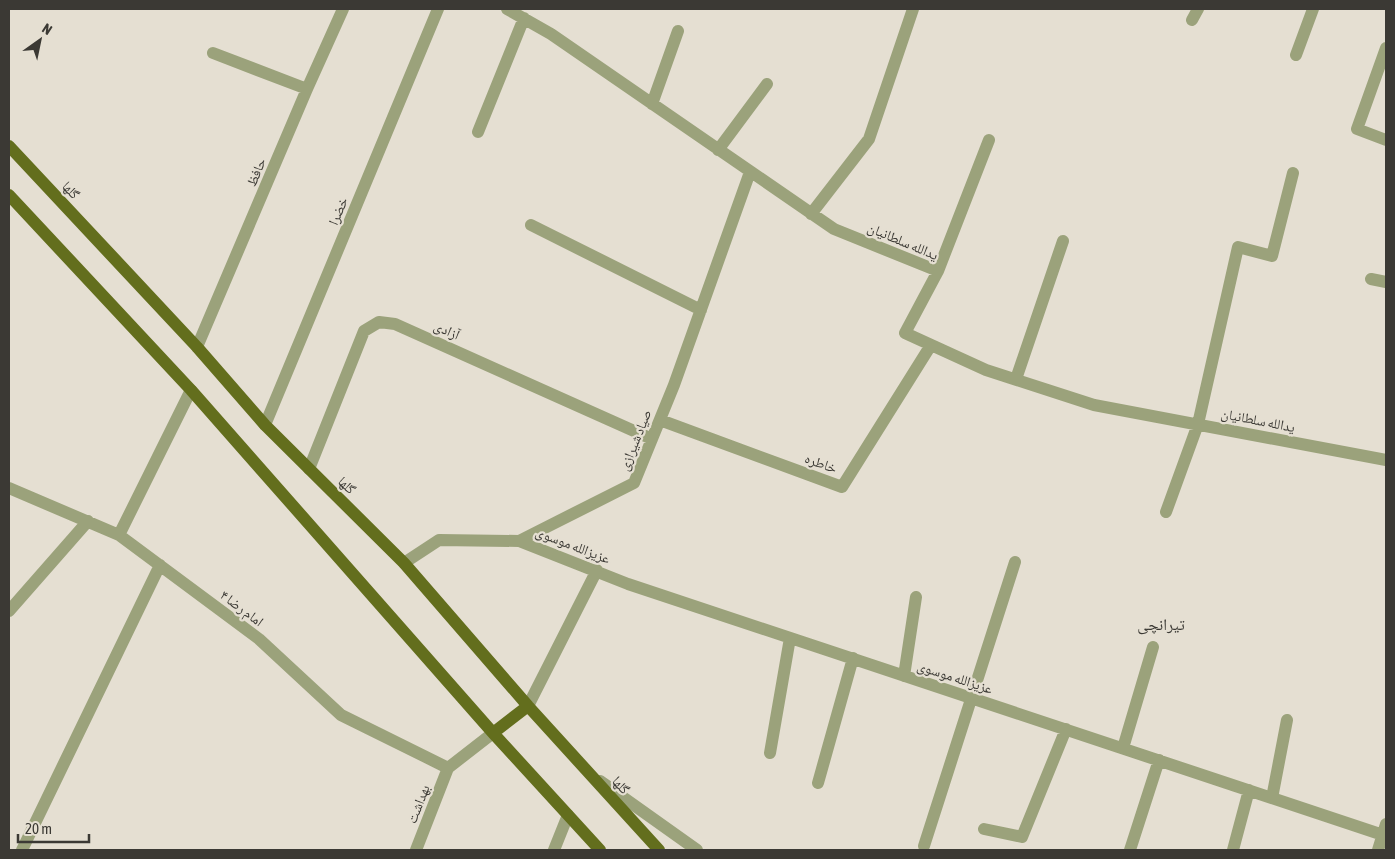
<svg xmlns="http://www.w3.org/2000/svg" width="1395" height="859" font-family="'Asap Condensed','Noto Naskh Arabic',sans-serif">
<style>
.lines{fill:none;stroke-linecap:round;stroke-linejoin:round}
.minor{stroke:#9ba27b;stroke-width:12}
.major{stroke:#636e1d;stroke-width:12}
.labels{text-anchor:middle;stroke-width:4.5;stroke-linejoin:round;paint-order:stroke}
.street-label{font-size:14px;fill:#3b3934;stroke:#e5dfd2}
.quarter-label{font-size:16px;fill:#3b3934;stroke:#e5dfd2}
</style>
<rect width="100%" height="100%" fill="#e5dfd2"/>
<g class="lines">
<!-- minor -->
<path class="minor" d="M507 9 551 34 834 229 938 271 905 333 986 370 1094 405 1386 460
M1192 20 1198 9
M1386 48 1357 129 1386 140
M213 53 307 89
M1296 55 1313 9
M652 104 678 31
M478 132 524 18
M718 150 767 84
M811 214 869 139 913 9
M531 225 701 310
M938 271 989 140
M1371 279 1386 282
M197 347 307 89 343 9
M1016 379 1063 241
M660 420 842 487 931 345
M265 425 438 9
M309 469 364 331 379 322 395 324 652 439
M9 488 119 535 259 639 341 715 448 768
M1166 512 1198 424 1238 247 1272 256 1293 173
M119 535 191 390
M519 541 628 584 1386 836
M404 563 439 540 519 541 634 483 674 385 750 172
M9 611 88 521
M904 676 916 597
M528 706 597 570
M1123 748 1153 647
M770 753 790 638
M448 768 493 733
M600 781 697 850
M818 783 853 658
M1272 798 1287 720
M984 829 1022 837 1066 729
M924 846 1015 562
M22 850 160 565
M416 850 448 768
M554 850 568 815
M1130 850 1159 760
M1233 850 1249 790
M1378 850 1386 824"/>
<!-- major -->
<path class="major" d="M9 146 197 347 265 425 404 563 528 706 659 850
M9 195 191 390 493 733 600 850
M493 733 528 706"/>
</g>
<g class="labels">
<!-- street labels -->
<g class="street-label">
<text transform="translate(256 172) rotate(-67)" y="5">حافظ</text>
<text transform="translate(71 190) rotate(47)" y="5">گلها</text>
<text transform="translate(338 211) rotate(-67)" y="5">خضرا</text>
<text transform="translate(903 241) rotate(23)" y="5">یدالله سلطانیان</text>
<text transform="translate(447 330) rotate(24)" y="5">آزادی</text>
<text transform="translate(1258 420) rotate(11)" y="5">یدالله سلطانیان</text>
<text transform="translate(635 440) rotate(-68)" y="5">صیاد شیرازی</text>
<text transform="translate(821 463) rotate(20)" y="5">خاطره</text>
<text transform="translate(347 485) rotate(45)" y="5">گلها</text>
<text transform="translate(573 545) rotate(21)" y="5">عزیزالله موسوی</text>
<text transform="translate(242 608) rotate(37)" y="5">امام رضا ۴</text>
<text transform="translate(955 677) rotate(18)" y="5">عزیزالله موسوی</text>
<text transform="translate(621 785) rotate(48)" y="5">گلها</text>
<text transform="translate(418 804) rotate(-69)" y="5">بهداشت</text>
</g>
<!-- quarter labels -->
<g class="quarter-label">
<text x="1161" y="630">تیرانچی</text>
</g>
</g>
<!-- border -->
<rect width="1395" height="859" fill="none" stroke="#3b3934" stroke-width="20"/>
<!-- north arrow -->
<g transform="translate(40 40) rotate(33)" stroke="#e5dfd2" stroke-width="4" paint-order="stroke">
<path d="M0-4L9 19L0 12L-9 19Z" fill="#3b3934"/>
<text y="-8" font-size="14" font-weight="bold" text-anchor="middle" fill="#3b3934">N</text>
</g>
<!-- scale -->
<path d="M18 834v8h71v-8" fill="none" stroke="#3b3934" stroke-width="2.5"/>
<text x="25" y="834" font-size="15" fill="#3b3934" stroke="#e5dfd2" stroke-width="4" paint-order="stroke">20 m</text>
</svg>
